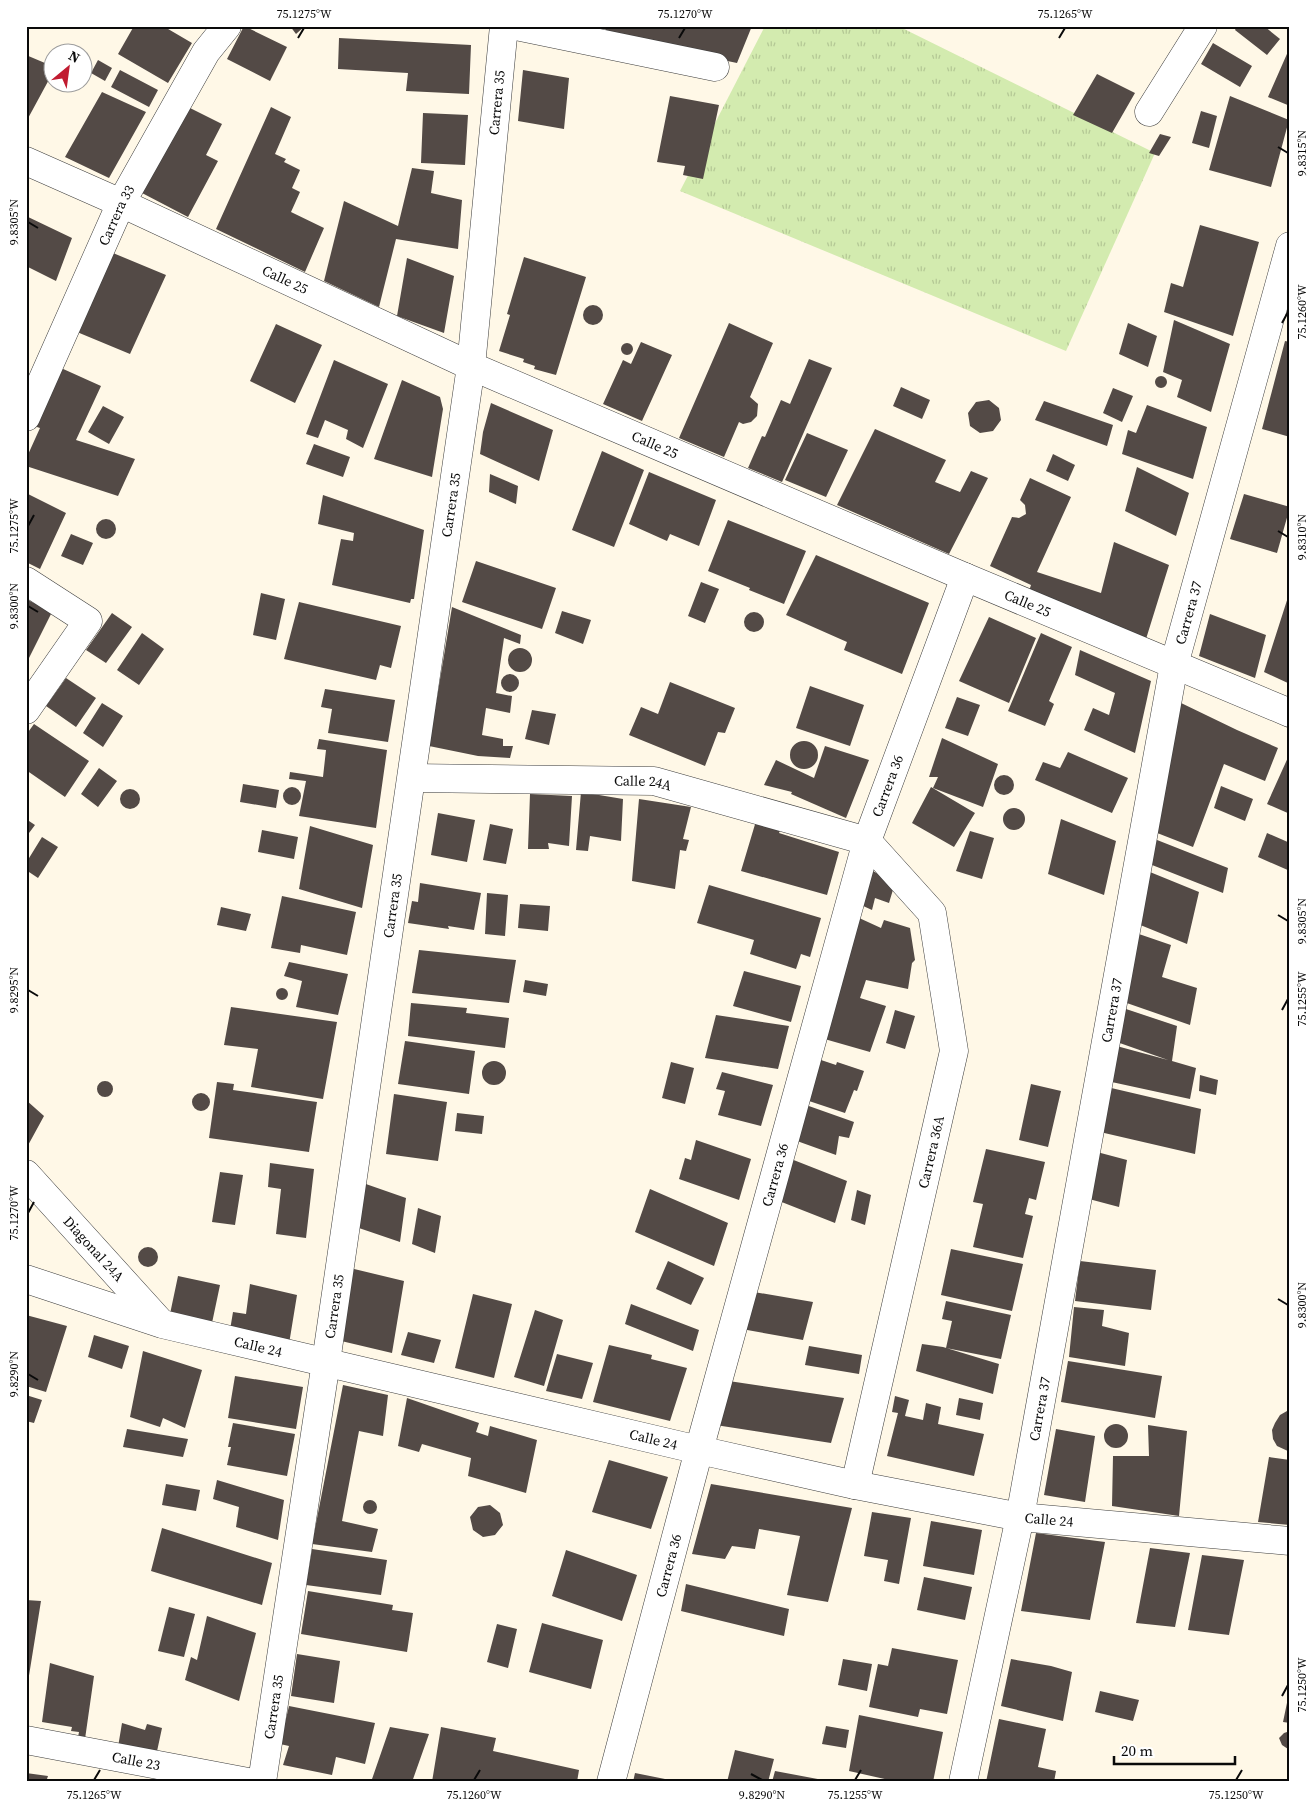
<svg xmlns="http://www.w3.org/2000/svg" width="1316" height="1808" font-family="'Source Serif 4',serif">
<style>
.grass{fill:url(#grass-tufts)}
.building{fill:#534a46}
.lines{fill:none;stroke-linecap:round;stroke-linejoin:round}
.street-casing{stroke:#3d3d3d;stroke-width:29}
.street{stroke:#fff;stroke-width:28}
.ticks{fill:none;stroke:#0a0a0a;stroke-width:2}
.labels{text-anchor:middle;stroke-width:5;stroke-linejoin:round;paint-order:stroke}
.street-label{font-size:14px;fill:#0a0a0a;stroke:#fff}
.neatline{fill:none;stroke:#0a0a0a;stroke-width:2}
.ticks-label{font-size:12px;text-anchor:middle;fill:#0a0a0a}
</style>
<defs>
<pattern id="grass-tufts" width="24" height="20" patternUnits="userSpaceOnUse" patternTransform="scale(1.25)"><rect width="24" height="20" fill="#d3ebaf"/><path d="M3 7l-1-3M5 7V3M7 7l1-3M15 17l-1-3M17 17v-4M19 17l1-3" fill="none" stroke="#b4c895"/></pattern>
</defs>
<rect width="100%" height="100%" fill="#fff8e7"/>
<!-- grass -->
<path class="grass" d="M765 26H898L1155 153 1066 351 680 191Z"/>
<!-- building -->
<path class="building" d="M134 26H163L192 43 168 83 118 54Z
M244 26 287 47 270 81 227 59Z
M290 26H305L296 34Z
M606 26H752L737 63 694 54 604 39Z
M1237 26H1264L1280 39 1267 55 1235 30Z
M339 38 471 45 469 94 406 91 408 73 338 69Z
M1213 43 1252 66 1240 87 1201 64Z
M1290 47V106L1268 97Z
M26 55 52 66V74L26 122Z
M98 60 112 68 105 81 91 73Z
M120 70 158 90 149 107 111 87Z
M523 70 569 78 564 129 518 121Z
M1097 74 1135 93 1112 133 1073 115Z
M102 92 146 112 109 178 65 157Z
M670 96 719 105 703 179 683 175 685 166 657 162Z
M1230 96 1289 120 1271 187 1209 170Z
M271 107 291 117 275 154 286 159 284 162 300 170 292 188 300 192 291 212 324 228 305 272 216 229Z
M190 108 222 124 206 155 218 161 188 217 142 193 171 137 173 138Z
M1201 111 1217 116 1209 148 1192 143Z
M423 113 468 115 465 165 421 163Z
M1160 134 1171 137 1159 156 1149 153Z
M412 168 434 171 431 193 462 200 458 249 396 239 379 307 324 281 344 201 398 226Z
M26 216 72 238 56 281 26 266Z
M1200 225 1259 242 1233 336 1164 312 1171 283 1183 287Z
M113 253 166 275 130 354 77 332Z
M524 257 586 277 556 375 534 369 535 366 523 362 524 359 499 351 510 315 507 314Z
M407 258 454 276 444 333 397 316Z
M583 315a10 10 0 1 1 20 0a10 10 0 1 1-20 0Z
M1174 320 1230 344 1211 412 1177 397 1182 380 1163 372Z
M729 323 773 343 750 397 758 404 757 416 751 422 743 424 739 422 724 457 679 438Z
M1128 323 1157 336 1148 367 1119 354Z
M276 324 322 345 295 403 250 381Z
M1285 341 1290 342V437L1262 429Z
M641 342 672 355 642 421 603 404 623 360 631 364Z
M621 349a6 6 0 1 1 12 0a6 6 0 1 1-12 0Z
M809 359 832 368 782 482 748 468 762 436 765 437 781 400 790 404Z
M334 360 388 384 363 448 346 439 348 430 325 420 318 438 306 434Z
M61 368 101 386 76 440 135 459 118 496 26 466V459L40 428 34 426Z
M1155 382a6 6 0 1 1 12 0a6 6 0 1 1-12 0Z
M402 380 440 397 443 409 432 477 374 459Z
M901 387 930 400 922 419 893 406Z
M1113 388 1133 396 1122 422 1103 413Z
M989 400 999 408 1001 420 993 431 980 433 970 426 968 413 976 402Z
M1044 401 1113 425 1107 446 1035 420Z
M491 403 553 430 539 481 480 454 483 432Z
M1147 405 1207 427 1193 479 1122 454 1128 430 1136 433Z
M103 406 124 417 109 444 88 432Z
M875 429 946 460 935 482 960 492 971 471 988 478 949 554 837 505Z
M807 433 848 450 826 497 785 480Z
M314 444 350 457 343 477 306 464Z
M602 451 644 470 614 547 572 530Z
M1053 454 1075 465 1068 481 1046 471Z
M1137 467 1189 493 1176 536 1125 511Z
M649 472 716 500 699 546 670 534 667 541 629 524Z
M490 474 518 486 516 504 489 492Z
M1030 478 1071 497 1037 572 1101 593 1114 542 1169 565 1146 639 1029 591 1031 585 990 566 1012 517 1019 518 1026 514 1025 505 1020 500Z
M26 493 66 513 40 569 26 562Z
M1244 494 1290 507 1277 553 1230 539Z
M323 495 424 530 414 599H411L410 603 332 585 341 539 353 541 354 533 318 524Z
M96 529a10 10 0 1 1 20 0a10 10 0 1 1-20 0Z
M728 520 806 551 784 604 749 590 750 588 708 571Z
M71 534 93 543 83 565 61 556Z
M816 555 929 603 902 674 844 650 847 642 786 615Z
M476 561 556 588 542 629 462 602Z
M701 582 719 589 705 623 688 616Z
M261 593 285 599 276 640 253 635Z
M1289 594 1290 595V684L1264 672Z
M26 599 52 612 29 658 26 657Z
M299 602 401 626 391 668 380 665 376 680 284 659Z
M452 607 521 635 520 644 504 638 496 693 512 696 510 713 486 708 482 735 503 739V746H513L510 758 478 756 429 746Z
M562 611 591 620 583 644 555 633Z
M744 622a10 10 0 1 1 20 0a10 10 0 1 1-20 0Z
M112 613 132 627 106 663 86 650Z
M1210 614 1266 635 1255 678 1199 656Z
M989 617 1036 638 1009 703 959 681Z
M142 633 164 649 139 685 117 670Z
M1041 633 1072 647 1049 701 1054 704 1045 726 1008 711Z
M508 660a12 12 0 1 1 24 0a12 12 0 1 1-24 0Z
M1080 650 1151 681 1135 753 1084 730 1093 708 1109 715 1115 693 1075 675Z
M501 683a9 9 0 1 1 18 0a9 9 0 1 1-18 0Z
M66 678 96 698 76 727 46 706Z
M670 682 735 708 725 733 718 732 705 766 629 735 641 707 658 714Z
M810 686 864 705 850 746 796 728Z
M325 689 395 700 388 742 328 733 332 709 321 707Z
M957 697 980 705 968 736 945 728Z
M1179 702 1237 730 1278 748 1265 781 1224 764 1193 847 1147 829Z
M102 703 123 716 103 747 83 733Z
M532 710 556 714 549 745 525 739Z
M34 724 89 761 65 797 26 770V735Z
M942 738 998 764 983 807 933 788 938 777H929Z
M319 739 387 750 376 828 299 816 306 781 289 779 290 772 323 777 326 750 317 749Z
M790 755a14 14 0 1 1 28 0a14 14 0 1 1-28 0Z
M825 746 869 760 846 818 791 794 792 792 764 785 776 760 814 778Z
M1068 752 1128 778 1112 813 1035 780 1043 762 1060 768Z
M1290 753V814L1267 804Z
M99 768 117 781 98 807 81 794Z
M994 785a10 10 0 1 1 20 0a10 10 0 1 1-20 0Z
M243 784 279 790 276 808 240 802Z
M1221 786 1253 799 1245 821 1214 808Z
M931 787 975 813 954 847 912 823Z
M283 796a9 9 0 1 1 18 0a9 9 0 1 1-18 0Z
M120 799a10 10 0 1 1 20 0a10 10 0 1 1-20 0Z
M581 792 623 799 621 841 590 836 588 851 576 850Z
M530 794 572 796 569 846 548 843 549 849H528Z
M639 799 691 807 683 839 689 840 686 851 680 850 675 889 632 881Z
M1003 819a11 11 0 1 1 22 0a11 11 0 1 1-22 0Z
M438 813 475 820 467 862 431 855Z
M26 819 35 825 26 837Z
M1061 819 1116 841 1104 895 1048 874Z
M756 821 781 828 779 833 839 852 827 895 741 871Z
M490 824 513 829 506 864 483 860Z
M310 826 373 845 362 908 299 889Z
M262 830 298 837 294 859 258 852Z
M970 831 994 838 982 879 956 871Z
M1267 833 1290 843V871L1258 857Z
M42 837 58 847 38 878 26 870V863Z
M1152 838 1228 868 1223 893 1147 863Z
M871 870 895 883 889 903 875 898 872 910 861 905Z
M1145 870 1199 892 1187 944 1133 922Z
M420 883 481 893 474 930 448 926 449 929 408 923 412 901 418 902Z
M709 885 821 918 810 957 801 954 796 969 750 954 754 940 697 923Z
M487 893 508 895 505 936 485 934Z
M282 896 356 912 347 955 301 945 300 953 271 948Z
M520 904 550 906 548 931 518 928Z
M221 907 251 914 246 931 217 925Z
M857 917 881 928 884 920 910 928 915 960 912 963 908 989 866 980 860 998 886 1006 870 1052 821 1038Z
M1136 933 1171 945 1162 977 1197 988 1190 1025 1121 1001Z
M419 950 516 960 509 1003 412 993Z
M289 962 348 974 338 1015 296 1007 302 981 284 976Z
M744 971 801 986 791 1022 733 1006Z
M525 980 548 984 546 996 523 992Z
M276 994a6 6 0 1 1 12 0a6 6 0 1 1-12 0Z
M411 1003 467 1008 466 1013 509 1018 505 1048 408 1036Z
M231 1007 337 1022 323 1099 251 1087 258 1049 224 1045Z
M1120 1007 1177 1026 1172 1061 1196 1068 1190 1099 1107 1081 1113 1045 1168 1060 1114 1041Z
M895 1010 915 1016 905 1049 886 1043Z
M716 1015 789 1026 778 1069 705 1058Z
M405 1041 475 1051 469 1094 398 1084Z
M815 1058 836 1065 837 1062 864 1071 857 1091 854 1090 845 1113 803 1099Z
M482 1073a12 12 0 1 1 24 0a12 12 0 1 1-24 0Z
M671 1062 694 1068 685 1104 662 1098Z
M722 1072 773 1085 761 1126 718 1115 725 1091 716 1089Z
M1200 1075 1218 1080 1216 1095 1199 1091Z
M97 1089a8 8 0 1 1 16 0a8 8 0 1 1-16 0Z
M217 1082 234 1084 233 1090 317 1102 309 1152 209 1138Z
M1031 1084 1061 1091 1048 1147 1019 1140Z
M1107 1087 1201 1109 1195 1154 1100 1132Z
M192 1102a9 9 0 1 1 18 0a9 9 0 1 1-18 0Z
M394 1094 447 1102 438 1161 386 1154Z
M26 1100 44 1116 26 1149Z
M806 1105 854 1122 849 1138 839 1136 836 1155 797 1141Z
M457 1113 484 1116 482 1134 455 1131Z
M696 1140 751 1159 739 1200 679 1179 685 1158 691 1160Z
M986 1149 1045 1162 1036 1200 1029 1198 1025 1214 1033 1216 1023 1258 973 1247 983 1204 973 1202Z
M1097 1152 1127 1160 1119 1207 1089 1199Z
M786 1157 847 1181 835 1223 774 1199Z
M270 1163 314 1169 306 1238 276 1234 281 1189 268 1187Z
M220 1172 243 1175 235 1225 212 1222Z
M363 1183 406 1198 400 1242 356 1227Z
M650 1189 728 1223 714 1266 635 1232Z
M857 1190 871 1195 865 1225 851 1220Z
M418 1208 441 1216 435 1253 412 1244Z
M138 1257a10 10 0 1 1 20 0a10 10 0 1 1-20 0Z
M951 1249 1023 1264 1012 1311 941 1295Z
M668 1261 704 1278 691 1305 656 1289Z
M1080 1261 1156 1270 1151 1310 1075 1301Z
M350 1268 404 1281 392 1353 337 1340Z
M178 1276 220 1285 212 1323 170 1314Z
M250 1284 297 1295 289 1344 230 1330 233 1312 246 1314Z
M748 1291 813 1302 803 1340 736 1328Z
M473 1294 512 1304 494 1378 455 1368Z
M946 1301 1011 1315 1001 1359 946 1348 952 1321 942 1319Z
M631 1304 699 1330 693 1351 625 1324Z
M1074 1307 1104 1310 1102 1326 1129 1333 1125 1366 1069 1357Z
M535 1310 563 1320 544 1386 514 1377Z
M26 1315 67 1326 46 1392 26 1386Z
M408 1332 441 1340 434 1363 401 1355Z
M94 1335 129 1346 122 1369 88 1357Z
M922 1344 943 1347 999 1364 993 1394 916 1371Z
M609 1345 652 1355 651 1359 687 1368 670 1421 593 1402Z
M809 1346 862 1355 859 1374 805 1365Z
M143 1351 202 1370 185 1428 163 1418 160 1427 130 1417Z
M557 1354 593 1363 582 1399 546 1391Z
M1068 1361 1162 1376 1155 1418 1061 1402Z
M235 1376 303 1387 296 1429 228 1418Z
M722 1380 844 1398 831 1443 709 1424Z
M343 1385 388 1395 383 1436 359 1431 342 1521 378 1529 372 1552 312 1544Z
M26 1395 42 1400 34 1423 26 1421Z
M895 1396 909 1400 905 1416 923 1420 926 1403 941 1407 938 1424 984 1434 974 1476 887 1456 898 1413 892 1412Z
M407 1398 479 1423 476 1432 488 1436 490 1426 537 1440 526 1493 468 1476 471 1458 422 1444 419 1452 398 1446Z
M959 1398 983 1403 980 1420 956 1415Z
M1287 1411H1290V1452L1277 1446 1273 1439 1272 1430 1275 1423 1280 1415Z
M233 1423 295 1434 287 1476 227 1465 231 1447H228Z
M1104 1436a12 12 0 1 1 24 0a12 12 0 1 1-24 0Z
M1148 1425 1187 1431 1179 1516 1112 1506 1113 1456H1149Z
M127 1429 188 1439 183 1457 123 1447Z
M1056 1429 1095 1436 1085 1502 1044 1495Z
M1269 1457 1290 1460V1525L1258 1522Z
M609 1460 668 1477 651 1529 592 1512Z
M217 1480 284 1500 278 1540 236 1527 239 1507 213 1499Z
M166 1484 200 1490 196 1511 162 1505Z
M711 1484 852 1508 828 1602 787 1595 800 1536 759 1529 755 1549 732 1546 725 1559 692 1554Z
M363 1507a7 7 0 1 1 14 0a7 7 0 1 1-14 0Z
M490 1505 500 1513 503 1525 495 1535 483 1537 473 1530 470 1517 478 1507Z
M872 1512 911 1518 899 1584 884 1581 888 1560 864 1556Z
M931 1521 982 1530 974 1575 923 1566Z
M162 1528 272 1563 262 1605 151 1571Z
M1036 1533 1105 1542 1090 1620 1021 1611Z
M1150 1548 1190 1553 1175 1627 1136 1623Z
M312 1549 387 1560 381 1595 306 1585Z
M566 1550 637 1575 622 1621 552 1596Z
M1202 1555 1244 1560 1229 1635 1188 1630Z
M924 1577 972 1587 965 1620 917 1610Z
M686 1584 789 1609 784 1636 681 1611Z
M308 1591 393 1605 392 1610 413 1613 407 1652 301 1634Z
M26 1600 41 1601 27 1688 26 1687Z
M169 1607 195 1614 184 1657 158 1651Z
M207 1616 256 1633 239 1701 185 1680 191 1657 197 1660Z
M542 1623 603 1640 591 1689 529 1672Z
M497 1624 517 1629 508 1668 487 1662Z
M892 1648 958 1660 947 1714 920 1709 918 1717 869 1707 878 1664 888 1666Z
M297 1654 340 1661 334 1703 291 1696Z
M843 1659 872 1664 867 1691 838 1685Z
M1011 1659 1051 1666 1072 1672 1063 1721 1001 1706Z
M50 1663 94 1676 85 1739 78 1737 79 1732 71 1731 72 1727 42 1722Z
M1100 1691 1139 1700 1133 1721 1095 1712Z
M1288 1698 1290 1699V1723L1283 1722Z
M289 1706 375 1723 365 1764 336 1757 332 1775 283 1765 289 1746 280 1744Z
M859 1715 943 1732 933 1782H898L849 1771Z
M999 1719 1046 1729 1038 1767 1056 1771 1054 1782H986Z
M122 1723 145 1730 147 1724 162 1728 156 1756 118 1747Z
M826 1726 849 1730 846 1748 822 1744Z
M390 1727 429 1734 412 1782H371Z
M441 1727 496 1738 493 1751 579 1770 577 1782H432Z
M1290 1731V1749H1288L1282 1745 1279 1738 1284 1733Z
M735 1750 774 1759 768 1782H727Z
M775 1771 823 1780 822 1782H772Z
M26 1773 48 1776 46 1782H26Z
M635 1773 675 1781V1782H633Z"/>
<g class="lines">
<!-- street casing -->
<g class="street-casing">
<g id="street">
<path d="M516 26 715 67"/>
<path d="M1149 112 1203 26"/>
<path id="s1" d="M26 161 121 203 471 366 965 577 1290 713"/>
<path id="s2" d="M26 417 121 203 206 52 227 26"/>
<path d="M26 581 88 621 26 710"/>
<path id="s3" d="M412 778 654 781 867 841 932 913 954 1051 855 1485"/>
<path id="s4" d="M26 1174 161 1323"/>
<path id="s5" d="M26 1279 162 1324 699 1450 855 1485 1020 1517 1290 1541"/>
<path id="s6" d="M26 1740 248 1782"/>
<path id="s7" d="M262 1782 326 1362 471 366 504 26"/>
<path id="s8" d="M611 1782 699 1450 867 841 965 577"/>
<path id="s9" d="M963 1782 1020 1517 1174 665 1290 246"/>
</g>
</g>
<!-- street -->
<use href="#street" class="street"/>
</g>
<!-- ticks -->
<path class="ticks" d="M298 38 304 28M679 38 685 28M1059 38 1065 28M1278 147 1288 153M28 222 38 228M1282 323 1288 312M28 526 34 515M1278 531 1288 537M28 606 38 612M1278 915 1288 921M28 990 38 996M1282 1010 1288 999M28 1213 34 1202M1278 1299 1288 1305M28 1374 38 1380M1282 1696 1288 1685M751 1774 762 1780M94 1780 100 1770M474 1780 480 1770M855 1780 861 1770M1236 1780 1242 1770"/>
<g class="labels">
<!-- street labels -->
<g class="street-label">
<text dy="5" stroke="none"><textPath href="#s7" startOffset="1696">Carrera 35</textPath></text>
<text dy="5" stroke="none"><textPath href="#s2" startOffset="221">Carrera 33</textPath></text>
<text dy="5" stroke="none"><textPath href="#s1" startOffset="285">Calle 25</textPath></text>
<text dy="5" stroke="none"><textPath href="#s1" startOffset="690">Calle 25</textPath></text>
<text dy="5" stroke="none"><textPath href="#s7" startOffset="1291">Carrera 35</textPath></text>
<text dy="5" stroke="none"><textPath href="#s1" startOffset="1095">Calle 25</textPath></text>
<text dy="5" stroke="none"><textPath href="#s9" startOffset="1191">Carrera 37</textPath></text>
<text dy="5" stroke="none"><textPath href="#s3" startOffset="231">Calle 24A</textPath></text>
<text dy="5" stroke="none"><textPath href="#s8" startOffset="1034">Carrera 36</textPath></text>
<text dy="5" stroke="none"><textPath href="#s7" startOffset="886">Carrera 35</textPath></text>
<text dy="5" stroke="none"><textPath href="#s9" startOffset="786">Carrera 37</textPath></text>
<text transform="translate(931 1152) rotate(-77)" y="5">Carrera 36A</text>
<text dy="5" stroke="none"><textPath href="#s8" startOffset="629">Carrera 36</textPath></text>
<text dy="5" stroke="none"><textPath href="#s4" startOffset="101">Diagonal 24A</textPath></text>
<text dy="5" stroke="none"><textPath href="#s7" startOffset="481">Carrera 35</textPath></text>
<text dy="5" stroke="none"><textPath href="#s5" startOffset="242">Calle 24</textPath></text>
<text dy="5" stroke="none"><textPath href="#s9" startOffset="381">Carrera 37</textPath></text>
<text dy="5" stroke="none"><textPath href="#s5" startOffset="648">Calle 24</textPath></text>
<text dy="5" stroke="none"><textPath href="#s5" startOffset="1052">Calle 24</textPath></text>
<text dy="5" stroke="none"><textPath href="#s8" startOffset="224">Carrera 36</textPath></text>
<text dy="5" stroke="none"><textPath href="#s7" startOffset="76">Carrera 35</textPath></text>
<text dy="5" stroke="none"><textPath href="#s6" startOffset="112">Calle 23</textPath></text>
</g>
</g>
<!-- border -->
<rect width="1316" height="1808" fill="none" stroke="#ffffff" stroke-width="55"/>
<!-- north arrow -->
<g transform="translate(68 68) rotate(29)"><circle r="24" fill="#ffffff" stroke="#9d9d9d"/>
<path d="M0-4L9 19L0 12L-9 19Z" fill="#c11b30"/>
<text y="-8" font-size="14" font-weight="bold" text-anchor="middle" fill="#0a0a0a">N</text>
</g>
<!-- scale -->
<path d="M1114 1756v8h121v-8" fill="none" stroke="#0a0a0a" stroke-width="2.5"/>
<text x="1121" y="1756" font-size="15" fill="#0a0a0a" stroke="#ffffff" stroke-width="4" paint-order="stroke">20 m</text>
<rect x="28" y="28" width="1260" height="1752" class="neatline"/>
<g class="ticks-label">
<text x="304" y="18">75.1275°W</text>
<text x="685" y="18">75.1270°W</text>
<text x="1065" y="18">75.1265°W</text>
<text transform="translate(1302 153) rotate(-90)" y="4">9.8315°N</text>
<text transform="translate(14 222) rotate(-90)" y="4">9.8305°N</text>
<text transform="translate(1302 312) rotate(-90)" y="4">75.1260°W</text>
<text transform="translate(14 526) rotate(-90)" y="4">75.1275°W</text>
<text transform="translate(1302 537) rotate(-90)" y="4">9.8310°N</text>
<text transform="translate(14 606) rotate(-90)" y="4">9.8300°N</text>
<text transform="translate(1302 921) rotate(-90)" y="4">9.8305°N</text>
<text transform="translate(14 990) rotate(-90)" y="4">9.8295°N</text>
<text transform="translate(1302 999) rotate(-90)" y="4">75.1255°W</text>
<text transform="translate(14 1213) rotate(-90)" y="4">75.1270°W</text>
<text transform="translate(1302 1305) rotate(-90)" y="4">9.8300°N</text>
<text transform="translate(14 1374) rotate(-90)" y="4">9.8290°N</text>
<text transform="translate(1302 1685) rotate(-90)" y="4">75.1250°W</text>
<text x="94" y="1799">75.1265°W</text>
<text x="474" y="1799">75.1260°W</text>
<text x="762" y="1799">9.8290°N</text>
<text x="855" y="1799">75.1255°W</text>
<text x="1236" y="1799">75.1250°W</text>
</g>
</svg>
